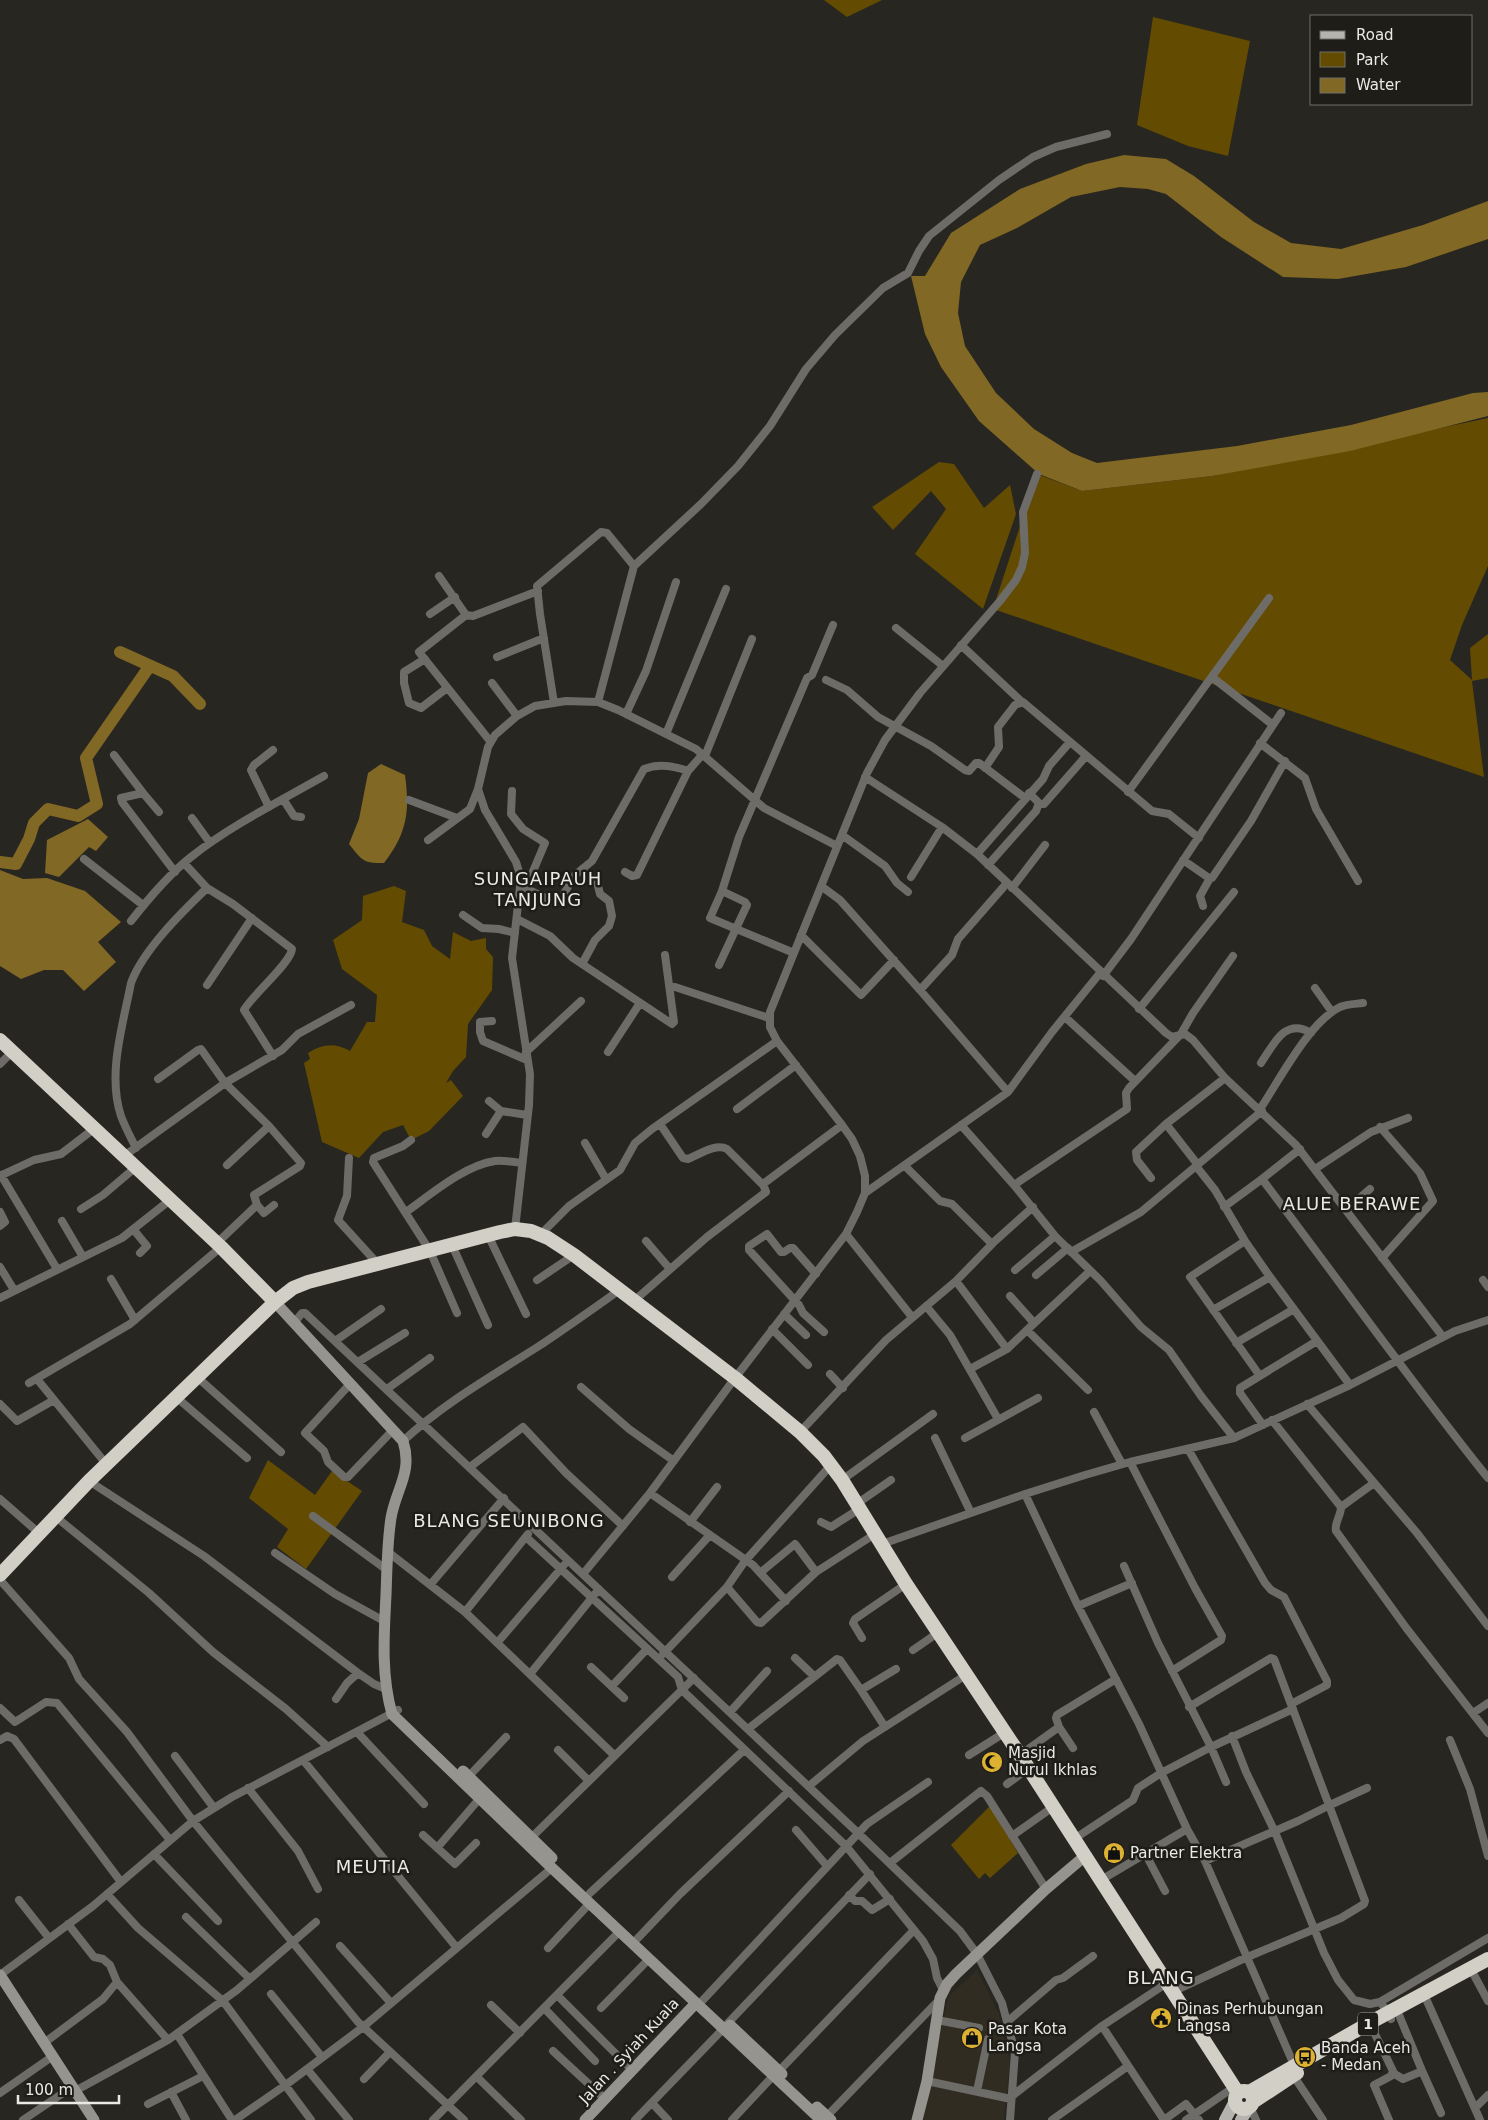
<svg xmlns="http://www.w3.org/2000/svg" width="1488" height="2120" font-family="'DejaVu Sans',sans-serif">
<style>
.built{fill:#312c21}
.green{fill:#634c01}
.water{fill:#816824}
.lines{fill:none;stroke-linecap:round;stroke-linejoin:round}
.river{stroke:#816824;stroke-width:12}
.street{stroke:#6d6c69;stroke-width:8}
.secondary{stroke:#96948f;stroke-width:11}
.primary{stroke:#b5b3ad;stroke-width:12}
.highway{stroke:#d2cfc7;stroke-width:14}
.labels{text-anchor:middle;stroke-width:5;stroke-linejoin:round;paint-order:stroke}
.shield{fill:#1f1d17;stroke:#aeaca8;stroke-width:1}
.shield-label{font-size:14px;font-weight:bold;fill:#ebe9e6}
.poi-label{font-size:15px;fill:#ebe9e6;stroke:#1f1d17;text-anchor:start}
.street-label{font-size:15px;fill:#ebe9e6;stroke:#1f1d17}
.quarter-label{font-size:18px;letter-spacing:1px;fill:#ebe9e6;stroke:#1f1d17}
</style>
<rect width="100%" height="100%" fill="#282621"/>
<!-- built -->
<path class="built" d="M977 1970 999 2014 1010 2062 1004 2120H923L948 1997Z"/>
<!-- green -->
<path class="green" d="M824 0H882L847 17Z
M1153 17 1250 41 1228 156 1188 146 1137 125Z
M1488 418V566L1462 625 1450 660 1472 680 1470 648 1488 634V678L1472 681 1484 777 993 609 1037 474 1082 491 1212 476Z
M939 462 954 464 984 508 1010 485 1016 514 983 609 915 554 946 509 931 491 893 530 872 507Z
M394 886 406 891 402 922 424 930 432 946 450 959 453 932 471 941 486 938V949L493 957 492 990 468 1024 466 1057 453 1071 446 1083 451 1080 463 1096 429 1131 411 1140 403 1125 383 1132 359 1158 322 1142 304 1063 310 1059 308 1053C322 1044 335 1042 350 1051L367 1022H375L377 995 342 969 333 940 362 920 363 896Z
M268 1460 315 1495 332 1471 362 1491 306 1569 277 1547 288 1529 249 1498Z
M990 1806 1018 1853 990 1878 985 1873 979 1879 951 1845Z"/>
<!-- water -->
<path class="water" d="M1124 155 1166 159 1194 176 1254 222 1291 243 1341 249 1423 225 1488 201V239L1406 267 1338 279 1283 277 1221 237 1166 194 1148 189 1120 187 1071 197 1017 228 980 245 961 282 958 313 965 346 996 393 1034 429 1072 453 1097 463 1237 446 1351 425 1473 393 1488 392V416L1350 451 1212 476 1082 491 1039 474 979 421 941 367 925 334 911 276H925L951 233 1020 189 1086 164Z
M381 764 405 775C410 812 407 833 384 863 363 864 361 859 349 844L359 819 368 773Z
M88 819 108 837 96 851 89 847 59 877 45 873 47 840Z
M0 870 23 879 47 878 85 891 121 922 98 942 116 962 84 991 63 970H44L21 979 0 966Z"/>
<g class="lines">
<!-- river -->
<path class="river" d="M120 652 173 676 200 704
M0 862 16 864 29 839 34 823 48 809 78 816 97 804 86 758 149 667"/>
<!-- street -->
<path class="street" d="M439 576 466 615 419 652 490 741
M430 614 455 597
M466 615 473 616 538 591
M896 628 943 666
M961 645 1022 702
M497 657 544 638
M425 659 404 672V683L409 703 421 708 447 688
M1212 677 1273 725
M826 680 847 690 878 717 931 746 965 770 969 771 976 763H979L1025 798
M492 683 517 716
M598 702 634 566 701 504 738 466 770 426 806 369 835 335 883 288 908 273 919 251 929 236 999 180 1033 157 1056 147 1107 134
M554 703 540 614 537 586 601 532 607 533 634 566
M626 714 646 671 676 582
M666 734 726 589
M1260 743 1305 778 1316 809 1358 881
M114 755 143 793
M705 756 752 639
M985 768 999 747 998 727 1015 705 1023 702 1152 811 1169 814 1199 838
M865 777 942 827 977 854 1166 1033 1172 1037 1185 1034 1193 1040 1225 1078 1296 1145 1443 1337
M512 791 511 814 523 829 545 843 526 888
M1128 792 1269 598
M283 799 294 816 301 817
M409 800 457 818
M1039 804H1044L1086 756
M269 807 251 770 254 765 273 750
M159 812 143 793 121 798 122 802 175 872
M192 818 210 843
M842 835 885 866 897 883 908 892
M428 840 470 809 478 789
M977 854 1043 779 1049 766 1070 742
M84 859 143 905
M1183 860 1209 878H1212L1251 821 1285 761
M184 863 207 888 233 904 292 949C291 963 252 995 244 1010L273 1056
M988 865 1036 811 1039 803 1029 793
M582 869 597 882 600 894 609 901 612 916 609 926 595 940 582 964
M625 872 632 876 637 875 688 771 703 754
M911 877 942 827
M521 886 552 901 559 902 575 875 592 861 644 769C659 763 674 766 688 771
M821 886 840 900 920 990 952 955 958 939 1007 883
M1012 888 1045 845
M722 891 739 837 807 678 812 675 833 625
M1203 906 1200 896 1210 878
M463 915 482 928 499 929 515 933
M517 919 550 936 573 958 672 1024 674 1022 665 955
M131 921C149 898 168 875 191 857 230 826 280 801 324 776
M801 935 861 995 894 960
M719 965 747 905 745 902 722 891 710 918 794 953
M1103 976 1131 939 1281 713
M207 985 252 918
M669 985 769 1018
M1315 988 1332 1012
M920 990 1008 1092
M1139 1009 1234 892
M1065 1017 1135 1081
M492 1021 480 1022V1032L483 1041 527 1060
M526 1052 581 1001
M608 1052 640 1003
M1261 1063C1274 1044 1285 1017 1311 1033
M0 1064 12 1052
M158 1079 198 1050 201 1049 225 1083 269 1126 301 1163 300 1166 254 1195 257 1205
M489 1101 501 1111 527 1115
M737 1109 796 1065
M1260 1109C1279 1081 1309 1022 1340 1007 1347 1004 1355 1004 1363 1003
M660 1124 683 1158 688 1159C700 1154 716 1143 727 1149L763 1185
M1166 1124 1198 1165
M961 1125 1014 1185 1055 1236 1101 1281 1141 1327 1169 1350 1201 1396 1234 1438
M1380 1127 1420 1173 1433 1201 1382 1258
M486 1134 501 1111
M411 1140 403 1146 374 1158 373 1162 430 1251 457 1313
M585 1143 606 1179
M136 1148C131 1138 125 1127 121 1116 107 1074 123 1025 131 983 143 950 182 912 207 888
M124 1156 225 1083 282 1050 298 1034 351 1005
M349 1158 347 1196 338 1220 377 1263
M227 1165 269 1126
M905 1166 940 1201 952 1204 992 1244
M1196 1166 1215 1190 1245 1241 1270 1277 1350 1385
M1315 1169 1371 1132 1408 1118
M1 1175 57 1269
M0 1176 34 1160 61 1154 95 1128
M1151 1178 1137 1160 1136 1152 1166 1124 1225 1078
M1262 1179C1338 1279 1410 1381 1488 1478
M1014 1185 1127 1109 1126 1093 1129 1088 1181 1034 1193 1013 1233 956
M865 1193 1008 1092 1052 1032 1100 973
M1224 1207 1262 1179 1300 1149
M81 1209 103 1195 136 1167
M1346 1210 1370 1189
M0 1212 5 1222 0 1226
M406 1212C430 1195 465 1165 495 1161 503 1160 514 1162 522 1163
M62 1221 83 1257
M133 1229 147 1246 140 1253
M515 1229 529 1105 530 1074 512 958 521 878 516 862 485 810 478 789 488 747 495 735 517 716 535 706 566 701 598 702 618 710 696 749 764 808 837 846
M846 1234 912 1317
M488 1235 526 1314
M540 1235 569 1206 620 1170 635 1143 652 1129 777 1041
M646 1241 670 1269
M1245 1241 1190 1277 1260 1376
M217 1243 257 1205 264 1213 274 1205
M452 1245 488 1325
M1071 1252 1141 1212 1262 1111
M0 1267 14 1290
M1015 1270 1055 1236
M816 1274 793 1248H790L784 1252H781L767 1234 749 1246V1250L799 1305 803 1313 824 1332
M1036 1275 1068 1248
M111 1279 135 1320
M537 1280 574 1255
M1483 1280 1488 1287
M956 1281 1007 1349
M1010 1296 1034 1323
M0 1298 122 1238 170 1200
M635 1300 707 1237 766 1192 763 1184 842 1125
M926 1306 950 1335 998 1419
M1213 1310 1270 1277
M784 1314 806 1335
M294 1323 302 1313H305L858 1833 960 1931 977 1954 1002 2003 1015 2052 1010 2120
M772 1329 808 1365
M335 1341 381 1309
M1236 1343 1294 1309
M358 1362 405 1333
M970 1369 1007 1349 1027 1330
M830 1374 843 1388
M197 1377 281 1452
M37 1379 107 1465
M29 1383 130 1324 221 1247
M350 1384 305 1433 324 1451 328 1462 344 1477H348L393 1430
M581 1387 629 1429 674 1461
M387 1389 430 1358
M1088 1390 1027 1330 1090 1271
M176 1397 247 1458
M0 1404 17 1421 54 1400
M1307 1404 1417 1533 1488 1626
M1094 1412 1122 1464
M1272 1420 1341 1507C1341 1516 1334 1523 1336 1531L1407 1629 1488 1733
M1263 1425 1240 1393V1388L1317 1341
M800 1432 886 1340 956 1281 995 1241 1033 1207
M935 1438 971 1513
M965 1438 1038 1398
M403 1441C444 1403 492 1376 539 1346 566 1328 594 1308 621 1289
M1188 1449 1265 1583 1271 1590 1284 1597 1327 1681V1685L1291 1704
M1130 1462 1195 1588 1222 1636 1221 1640 1172 1671
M470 1467 523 1427 566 1473 623 1526
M842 1480 933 1414
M89 1481 204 1556 358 1673 374 1684 386 1689
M650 1493 753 1565 786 1601
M1025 1494 1078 1606 1139 1724 1187 1829 1205 1861 1294 2065
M0 1499 40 1534
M858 1503 891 1480
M1341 1507 1374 1483
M313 1516 387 1570
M56 1517 149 1593 213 1652 286 1709 328 1747
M690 1522 717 1487
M821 1522 831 1527 861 1508
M526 1537 678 1677 682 1690 846 1846 923 1941 933 1959 937 1978 943 1990
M882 1544 1025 1494 1085 1475 1130 1462 1234 1438 1350 1385 1455 1331 1488 1320
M388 1552 465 1612 614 1755
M275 1553 335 1594 384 1621
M1124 1566 1158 1643 1211 1747 1226 1782
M760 1573 795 1544 816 1572
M583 1574 650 1493 735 1378 846 1234 857 1212 865 1193V1176L860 1156 852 1139 842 1125 777 1041 770 1027V1012L867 773 885 740 920 693 1000 601 1016 580 1022 567 1025 553 1023 512 1037 474
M672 1577 709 1536
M0 1580 69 1658 79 1679 127 1732 193 1821 358 2022 464 2120
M430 1585 504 1498
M727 1587 757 1622 761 1623 816 1572 875 1534
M1078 1606 1132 1583
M465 1612 528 1534
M862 1638 853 1623 855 1619 906 1584
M497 1643 564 1565
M913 1650 939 1632
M663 1654 727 1587 745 1561 831 1465
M795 1658 814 1676
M591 1667 624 1698
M530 1674 599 1589
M612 1686 647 1649
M861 1690 885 1727
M336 1699 347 1683 358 1673
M0 1708 15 1722 46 1702 57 1703 170 1840
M730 1712 767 1671
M1473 1713 1488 1703
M1059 1727 1073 1748
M748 1729 837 1659 840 1660 861 1690 896 1669
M357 1732 424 1804
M1232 1736 1246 1772 1275 1832 1324 1953 1338 1980 1354 2000 1370 2004 1380 2002 1388 2012 1391 2019
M0 1740 7 1736 14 1739 121 1882
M1450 1740 1470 1789 1488 1856
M558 1750 588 1780
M969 1755 1004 1733
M1020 1755 1059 1727 1056 1718 1057 1715 1116 1679
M175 1756 214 1808
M303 1760 457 1948
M469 1776 506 1737
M1007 1784 1029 1768
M809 1786 863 1741 966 1675
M248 1788 298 1851 318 1889
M796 1830 827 1866
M423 1835 455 1864 476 1843
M1012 1836 1053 1807
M532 1837 694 1678
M1074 1839 1133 1800 1138 1788 1161 1773 1211 1747 1293 1709
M437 1848 480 1798
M1145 1853 1165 1891
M154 1854 218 1921
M1205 1861 1298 1821 1330 1805 1367 1788
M890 1863 981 1791 987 1796 1046 1889
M1101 1880 1187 1829
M590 1893 744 1750
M107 1894 138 1928 223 2001 311 2120
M849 1895 855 1901H862L872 1910 890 1899
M19 1900 49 1938
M186 1917 250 1979
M68 1924 94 1957 103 1959 110 1965 117 1982 168 2040
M637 1939 680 1894 789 1791
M340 1946 391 2003
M548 1948 590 1903
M0 1975 93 1906 193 1821 232 1797 398 1710
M1474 1975 1488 2001
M1172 1992 1245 1958 1341 1918 1364 1904 1365 1901 1274 1659 1271 1658 1189 1707
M271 1994 322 2057
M557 1995 632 2070
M703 2000 867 1824 928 1782
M1427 2001 1480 2120
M1380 2002 1488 1938
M491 2005 520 2033
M544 2008 595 2061
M601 2008 649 1959
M1399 2015 1423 2073
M937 2020 979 2028
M1007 2022 1056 1980 1063 1978 1093 1956
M728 2023 870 1874
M1102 2026 1164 2120
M1373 2030 1393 2071 1391 2076 1374 2085 1389 2120
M177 2034 232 2120
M44 2043 103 1999 117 1982
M553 2051 605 2099
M307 2069 349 2120
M779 2071 914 1930
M1393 2073 1403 2079 1420 2072 1423 2073 1441 2113
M1293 2075 1323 2120
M477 2077 521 2120
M364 2079 390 2052
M927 2081 1011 2099
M75 2091 168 2040 237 1990 316 1922
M977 2091 988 2039
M171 2092 186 2120
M0 2093 53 2056
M1012 2096 1102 2026 1167 1983
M652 2103 668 2120
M148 2104 203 2076
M1250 2107 1256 2120
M1475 2108 1488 2095
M827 2116 940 1999
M23 2120 72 2087
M235 2120 287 2084 363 2027 552 1868
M433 2120 620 1931
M635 2120 723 2029
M732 2120 773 2076
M1052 2120 1128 2066
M1164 2120 1186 2104 1199 2120
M1186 2120 1234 2087"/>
<!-- secondary -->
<path class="secondary" d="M275 1302 403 1441C413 1472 396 1489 391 1518 387 1544 387 1570 386 1595 384 1635 381 1675 392 1714L552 1868 821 2120
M463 1771 552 1858
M0 1975 94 2120
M730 2025 782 2074
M817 2107 831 2120
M585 2120 696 2003
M917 2120 927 2081 940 1998 947 1984 956 1974 1046 1889 1085 1856"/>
<!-- primary -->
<path class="primary" d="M1225 2120 1235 2101
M1241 2120 1248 2109"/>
<!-- highway -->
<path class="highway" d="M0 1040 221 1247 275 1302
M0 1575 89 1481 275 1302 293 1288 308 1282 500 1232 515 1229 531 1231 548 1238 574 1255 735 1378 800 1432 824 1456 842 1480 906 1584 1020 1755 1238 2093
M1235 2100a9 9 0 1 1 18 0a9 9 0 1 1-18 0Z
M1249 2092 1371 2022 1488 1959
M1253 2102 1297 2073"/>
</g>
<!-- icons -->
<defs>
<g id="mosque-disc" transform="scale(1.125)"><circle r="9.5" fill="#ddb233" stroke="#1f1d17"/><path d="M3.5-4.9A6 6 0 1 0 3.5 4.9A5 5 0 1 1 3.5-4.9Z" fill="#111"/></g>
<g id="shop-disc" transform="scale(1.125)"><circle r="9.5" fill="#ddb233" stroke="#1f1d17"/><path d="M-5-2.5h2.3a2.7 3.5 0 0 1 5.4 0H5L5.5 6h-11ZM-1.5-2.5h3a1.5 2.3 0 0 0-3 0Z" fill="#111"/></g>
<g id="civic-disc" transform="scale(1.125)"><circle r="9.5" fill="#ddb233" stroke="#1f1d17"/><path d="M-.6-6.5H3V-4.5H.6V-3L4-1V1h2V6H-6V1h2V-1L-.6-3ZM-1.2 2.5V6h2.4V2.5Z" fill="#111"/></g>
<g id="bus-disc" transform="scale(1.125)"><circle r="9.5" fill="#ddb233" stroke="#1f1d17"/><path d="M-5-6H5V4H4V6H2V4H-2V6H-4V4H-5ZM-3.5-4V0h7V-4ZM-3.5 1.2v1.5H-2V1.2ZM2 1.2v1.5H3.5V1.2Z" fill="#111"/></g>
</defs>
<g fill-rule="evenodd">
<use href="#mosque-disc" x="992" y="1762"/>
<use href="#shop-disc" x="1114" y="1853"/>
<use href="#civic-disc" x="1161" y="2018"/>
<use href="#shop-disc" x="972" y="2038"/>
<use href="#bus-disc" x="1305" y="2057"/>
</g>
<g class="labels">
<!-- shield labels -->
<rect class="shield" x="1358" y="2012.5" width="20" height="23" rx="4"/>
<g class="shield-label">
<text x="1368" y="2029">1</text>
</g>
<!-- poi labels -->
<g class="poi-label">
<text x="1008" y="1758">Masjid<tspan x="1008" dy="17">Nurul Ikhlas</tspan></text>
<text x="1130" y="1858">Partner Elektra</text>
<text x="1177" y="2014">Dinas Perhubungan<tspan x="1177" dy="17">Langsa</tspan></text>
<text x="988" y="2034">Pasar Kota<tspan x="988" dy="17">Langsa</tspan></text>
<text x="1321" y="2053">Banda Aceh<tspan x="1321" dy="17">- Medan</tspan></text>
</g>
<!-- street labels -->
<g class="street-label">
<text transform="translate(629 2051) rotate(-47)" y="5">Jalan . Syiah Kuala</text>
</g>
<!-- quarter labels -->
<g class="quarter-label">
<text x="538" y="885">SUNGAIPAUH<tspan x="538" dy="21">TANJUNG</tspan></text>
<text x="1352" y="1210">ALUE BERAWE</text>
<text x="509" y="1527">BLANG SEUNIBONG</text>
<text x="373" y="1873">MEUTIA</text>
<text x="1161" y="1984">BLANG</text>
</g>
</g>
<!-- legend -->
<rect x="1310" y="15" width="162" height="90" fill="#1f1d17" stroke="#716f6a"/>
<rect x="1320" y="31" width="25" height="8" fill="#b5b3ad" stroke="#716f6a"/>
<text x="1356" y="40" font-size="15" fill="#ebe9e6">Road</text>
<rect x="1320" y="52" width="25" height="15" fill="#634c01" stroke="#716f6a"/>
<text x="1356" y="65" font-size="15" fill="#ebe9e6">Park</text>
<rect x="1320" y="78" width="25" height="15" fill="#816824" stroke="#716f6a"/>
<text x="1356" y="90" font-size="15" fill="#ebe9e6">Water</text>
<!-- scale -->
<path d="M18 2095v8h101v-8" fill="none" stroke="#ebe9e6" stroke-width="2.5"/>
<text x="25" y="2095" font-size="15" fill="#ebe9e6" stroke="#1f1d17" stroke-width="4" paint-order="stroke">100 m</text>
</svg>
